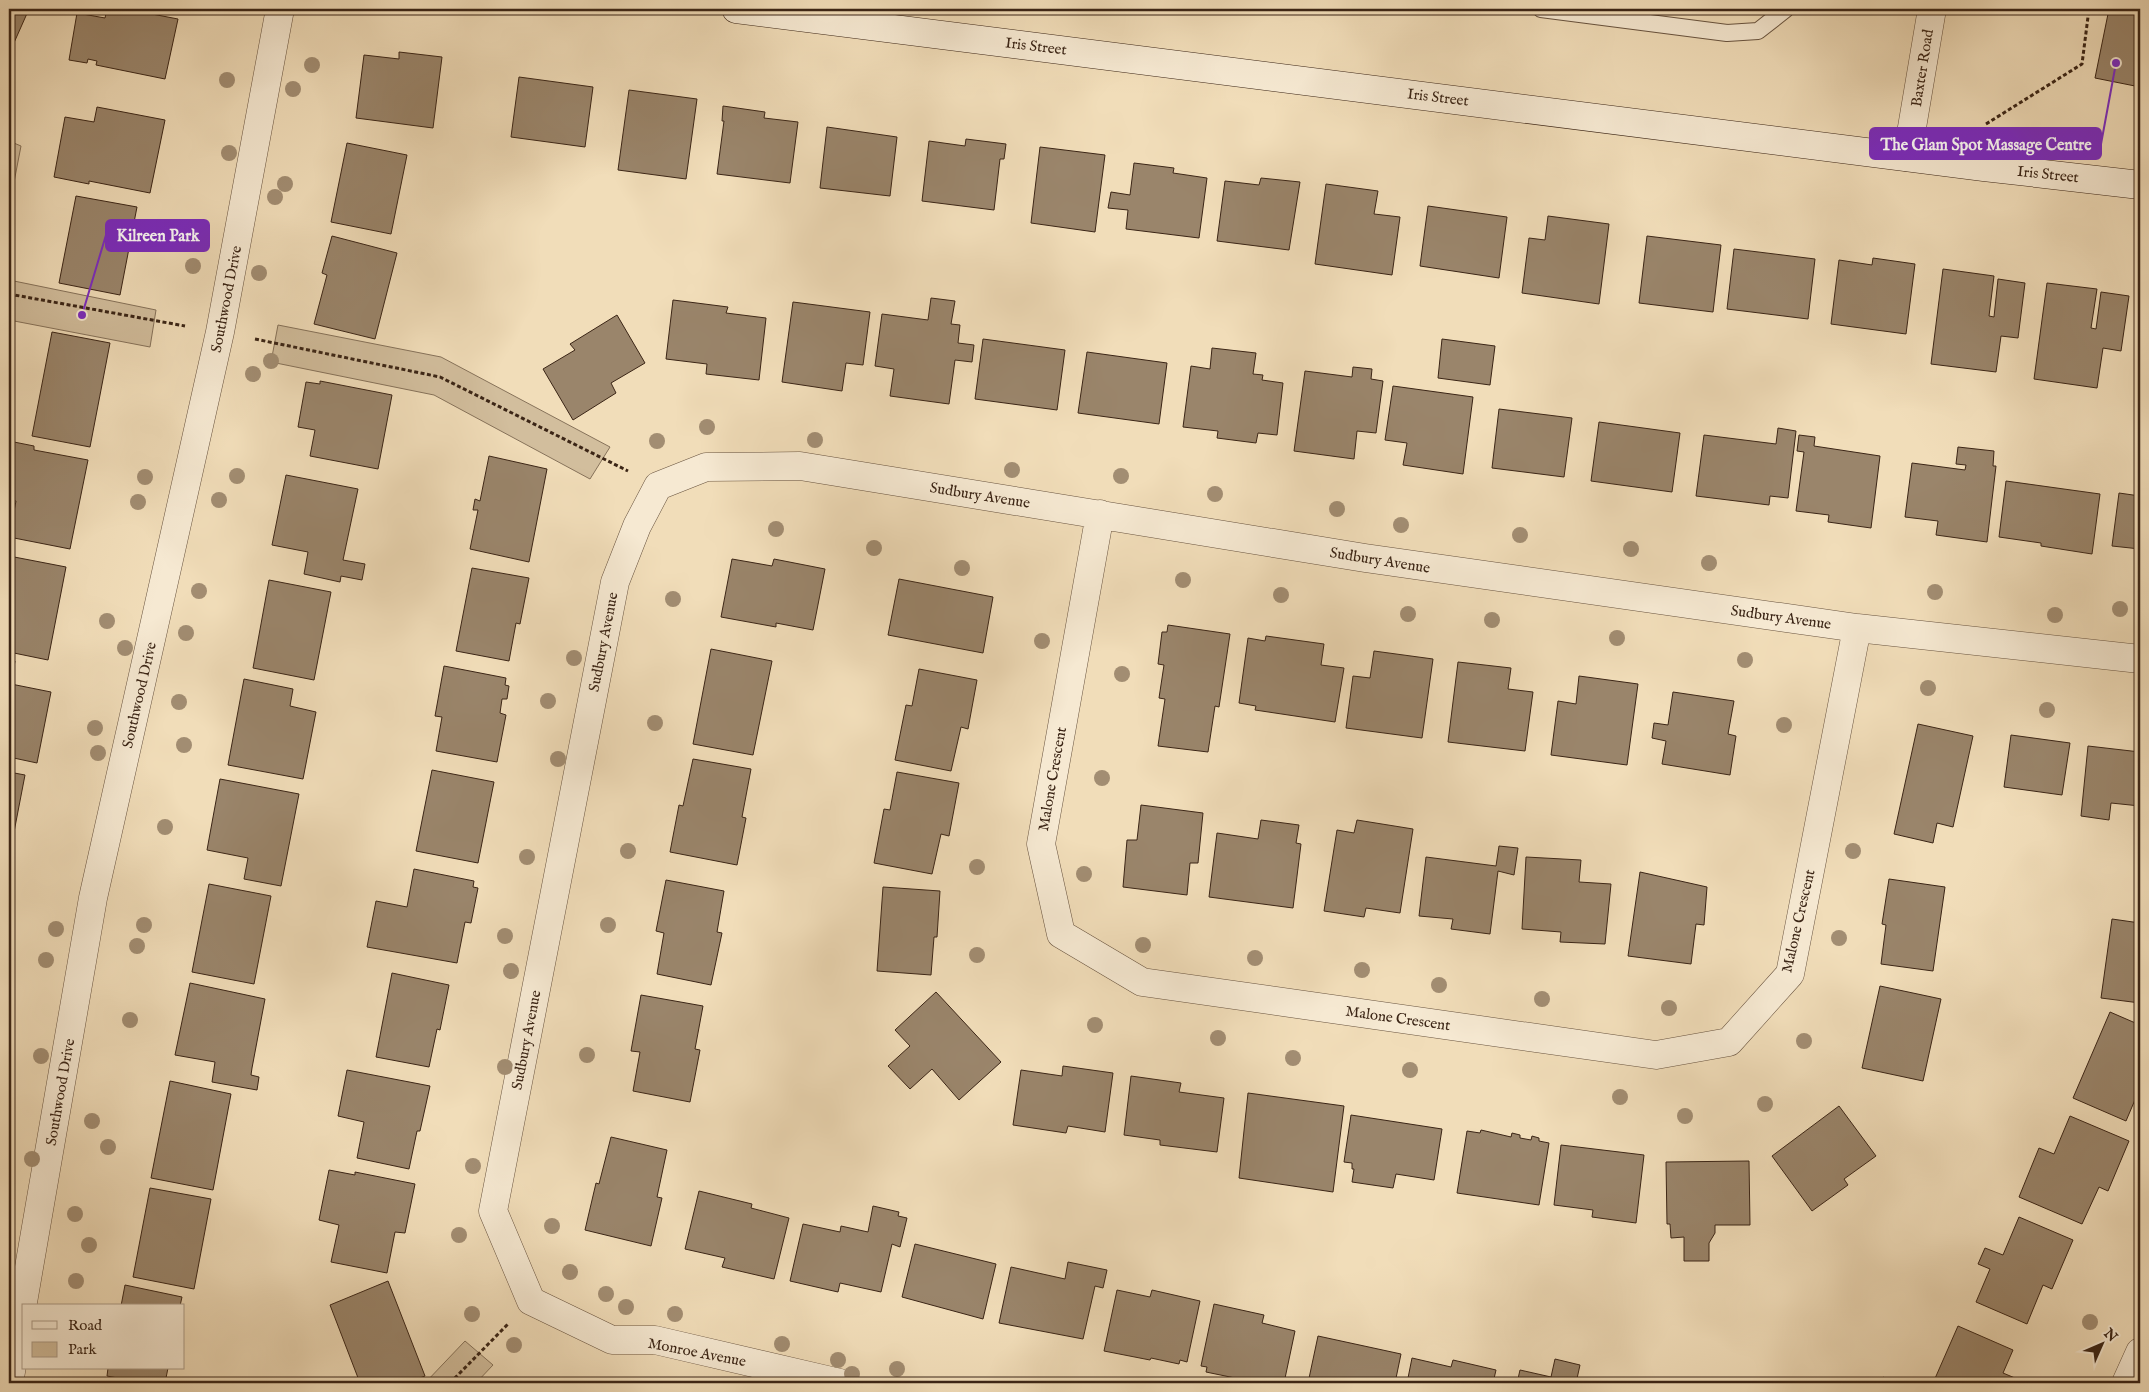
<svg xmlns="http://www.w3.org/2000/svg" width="2149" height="1392" font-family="'IM FELL English',serif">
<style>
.green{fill:#d2be9d;stroke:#86725a}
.building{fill:#9a856b;stroke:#3b2516}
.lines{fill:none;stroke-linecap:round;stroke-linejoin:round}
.lane-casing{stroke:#68533f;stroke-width:18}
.street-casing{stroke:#68533f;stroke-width:29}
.secondary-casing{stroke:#3b2516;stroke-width:29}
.path{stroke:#3b2516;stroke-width:3;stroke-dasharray:4 2.5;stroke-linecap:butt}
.lane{stroke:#f6e9d2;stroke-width:16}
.street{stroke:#f6e9d2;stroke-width:28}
.secondary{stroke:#f6e9d2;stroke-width:28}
.tree{fill:#a28d72}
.labels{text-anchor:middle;stroke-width:4.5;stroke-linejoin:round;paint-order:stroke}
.street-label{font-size:15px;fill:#3b2516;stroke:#f6e9d2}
.leader{fill:none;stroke:#7b2cbf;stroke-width:2}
.callout-dot{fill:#7b2cbf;stroke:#f6e9d2;stroke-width:2}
.callout{fill:#7b2cbf;stroke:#7b2cbf;stroke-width:2}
.callout-label{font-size:16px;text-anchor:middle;font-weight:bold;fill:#fff}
</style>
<rect width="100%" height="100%" fill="#f1ddb9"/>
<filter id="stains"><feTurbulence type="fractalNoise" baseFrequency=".004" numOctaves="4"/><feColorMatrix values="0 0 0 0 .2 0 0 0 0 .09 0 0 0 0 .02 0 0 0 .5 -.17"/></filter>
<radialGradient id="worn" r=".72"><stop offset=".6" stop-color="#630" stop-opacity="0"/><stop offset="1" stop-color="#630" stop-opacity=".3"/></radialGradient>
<!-- green -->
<path class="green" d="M9 141 21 146 9 208Z
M9 280 156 310 150 347 9 320Z
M278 325 441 357 610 447 590 479 434 395 271 362Z
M465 1341 493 1365 476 1383H425Z"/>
<!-- building -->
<path class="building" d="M9 9H29L13 45 9 43Z
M107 9H126L178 19 165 79 96 65 97 61 88 59 87 63 69 60 77 13 105 18Z
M1715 9H1768V15Z
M2109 9 2140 14V87L2095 78Z
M2136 9H2140V14L2135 13Z
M399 52 442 57 433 128 356 118 364 55 399 59Z
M519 77 593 87 585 147 511 137Z
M629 90 697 99 686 179 618 170Z
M723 106 765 112 764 118 798 122 790 183 717 174 724 121H722Z
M97 107 165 120 150 193 89 181V184L54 177 65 117 94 122Z
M827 127 897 137 890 196 820 188Z
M966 139 1006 144 1004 159H1000L994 210 922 201 929 141 965 146Z
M347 143 407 155 391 234 331 222Z
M1040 147 1105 155 1095 232 1031 223Z
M1134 163 1174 168 1173 173 1207 178 1199 238 1126 229 1128 210 1108 208 1111 192 1130 195Z
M1261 178 1300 182 1289 250 1217 241 1225 181 1259 185Z
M1326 184 1378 191 1374 214 1400 217 1392 275 1315 264Z
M76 196 137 207 120 295 59 283Z
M1428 206 1507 217 1499 278 1420 266Z
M1548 216 1609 224 1599 304 1522 293 1529 238 1545 240Z
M332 236 397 253 375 339 314 324 327 275 322 273Z
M1647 236 1721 245 1713 312 1639 303Z
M1734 249 1815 259 1808 319 1727 309Z
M1873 258 1915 264 1906 334 1831 324 1839 260 1872 265Z
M1943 269 1994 276 1989 316 1994 317 1998 279 2025 283 2018 338 2001 336 1996 372 1931 364Z
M2047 283 2097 289 2091 328 2096 329 2101 292 2129 296 2121 351 2103 348 2097 388 2034 379Z
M931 298 955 301 951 324 960 325 958 343 974 345 972 362 955 360 949 404 890 396 894 369 875 366 882 314 928 320Z
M673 300 728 307 726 313 766 318 759 380 706 374 707 364 666 359Z
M793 302 870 312 863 365 846 363 842 391 782 382Z
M617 315 645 363 611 383 616 393 573 420 543 369 575 350 570 344Z
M52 332 110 343 90 447 32 436Z
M983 339 1065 350 1057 410 975 399Z
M1442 339 1495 346 1490 385 1438 378Z
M1212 348 1256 353 1253 374 1263 375 1262 380 1283 383 1277 435 1258 433 1256 443 1217 438 1218 431 1183 427 1191 366 1210 369Z
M1087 352 1167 363 1159 424 1078 413Z
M1353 367 1372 369 1371 379 1383 381 1376 433 1357 431 1354 459 1294 451 1305 371 1352 377Z
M320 381 392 395 378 469 310 456 315 430 298 427 306 382 320 384Z
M1393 386 1473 397 1463 474 1403 465 1407 443 1385 440Z
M1499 409 1572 418 1564 477 1492 468Z
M1599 422 1680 433 1672 492 1591 481Z
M1778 428 1796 431 1788 498 1770 496 1769 505 1696 496 1704 435 1776 444Z
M1799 435 1815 437 1814 446 1880 456 1871 528 1828 522 1829 515 1796 511 1804 452 1797 451Z
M9 441 34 446V450L88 460 70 549 9 537 16 501 9 500Z
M1958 447 1994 451 1993 466H1996L1987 542 1936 535 1938 521 1905 517 1912 463 1965 470 1966 465 1956 464Z
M489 456 547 469 529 562 470 549 478 510H473L475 499 480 501Z
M286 475 358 489 343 560 365 564 362 580 341 576 340 582 304 574 308 552 272 545Z
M2006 481 2100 494 2092 554 2041 546V543L1999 537Z
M2119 493 2140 496V549L2112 546Z
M9 556 66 567 48 660 9 652Z
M732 559 772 566 774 559 825 569 813 630 776 623V627L721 617Z
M472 568 529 578 520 624 516 623 509 661 456 651Z
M899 579 993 597 983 653 888 635Z
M269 580 331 592 314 680 253 668Z
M1168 625 1230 634 1219 707 1215 706 1208 752 1158 746 1165 699 1159 698 1164 665 1158 664 1162 632H1167Z
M1266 636 1324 644 1321 665 1344 668 1335 722 1255 710 1256 706 1239 703 1248 638 1265 641Z
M711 649 772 661 753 755 693 744Z
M1374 651 1433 659 1422 738 1346 728 1353 676 1370 678Z
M9 660 15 661 11 684 51 692 37 763 9 757Z
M1458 662 1511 668 1508 689 1533 692 1525 751 1448 742Z
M444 666 506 678 505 685 509 686 507 699H502L500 713 506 715 497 762 436 751 442 717 435 716Z
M919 669 977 680 968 729 961 727 951 771 895 760 906 705 912 706Z
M1579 676 1638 684 1627 765 1551 755 1558 701 1576 704Z
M244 679 293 689 290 706 316 712 303 779 228 765Z
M1673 692 1734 701 1728 734 1736 736 1730 775 1662 764 1666 741 1652 738 1654 723 1668 725Z
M1918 724 1973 736 1953 827 1937 823 1933 843 1894 834Z
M2011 735 2070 743 2062 795 2004 787Z
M2088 746 2140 752V806L2111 803 2109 820 2081 816Z
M693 759 751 769 742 817 746 818 737 865 670 852 679 805 683 806Z
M432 770 494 782 478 863 416 851Z
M9 772 25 775 9 858Z
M897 772 959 783 949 836 941 834 932 874 874 863 884 809 890 810Z
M220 779 299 794 281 886 244 879 248 858 207 850Z
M1141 805 1203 813 1198 863H1190L1187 895 1123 887 1127 840H1137Z
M1261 820 1299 825 1296 843 1301 844 1293 908 1209 897 1217 833 1258 839Z
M1357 820 1413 829 1400 913 1366 908 1364 917 1324 911 1337 830 1354 833Z
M1499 846 1518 848 1514 875 1498 871 1490 934 1451 929 1453 919 1419 916 1426 857 1496 866Z
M1526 857 1581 860 1579 882 1611 884 1605 944 1560 942 1561 932 1522 929Z
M414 869 474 881 473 887 478 888 471 923 465 922 457 963 367 947 376 901 407 907Z
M1640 872 1707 887 1704 925 1696 924 1691 964 1628 956Z
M1889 879 1945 887 1933 971 1881 964 1886 925 1882 924Z
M666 880 724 891 717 932 722 933 711 985 657 974 664 933 656 931Z
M209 884 271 896 254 984 192 972Z
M883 887 940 891 937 937H934L931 975 877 971Z
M2112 919 2140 923V1003L2101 998Z
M392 973 449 985 440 1030 437 1029 429 1067 376 1057Z
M190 983 265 999 252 1068 251 1075 259 1077 257 1090 212 1082 215 1062 175 1055Z
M1880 986 1941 999 1923 1081 1862 1068Z
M936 992 1001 1062 959 1100 932 1069 910 1089 888 1066 910 1046 895 1030Z
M641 995 703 1006 695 1049 700 1050 690 1102 633 1091 640 1052 631 1051Z
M2110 1012 2140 1025V1088L2126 1121 2073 1098Z
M1063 1066 1113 1073 1105 1132 1068 1126 1066 1133 1013 1125 1021 1070 1062 1076Z
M347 1070 430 1086 420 1131H417L409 1169 357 1158 364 1122 338 1116Z
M1131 1076 1181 1083 1179 1092 1224 1098 1217 1152 1160 1145V1140L1124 1135Z
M170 1081 231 1094 213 1190 151 1178Z
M1248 1093 1344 1106 1333 1192 1239 1178Z
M1839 1106 1876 1156 1844 1179 1848 1185 1812 1211 1772 1156Z
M1351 1115 1442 1129 1434 1180 1396 1174 1393 1188 1352 1182 1354 1169H1352V1163L1344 1162Z
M2070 1116 2129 1141 2108 1191 2099 1187 2082 1224 2019 1197 2039 1148 2054 1154Z
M1481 1130 1511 1137 1512 1133 1520 1135V1138L1531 1140 1532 1136 1539 1138V1141L1549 1143 1539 1205 1457 1193 1467 1131 1480 1133Z
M611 1137 667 1150 657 1197 662 1198 651 1246 585 1230 596 1183 599 1184Z
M1561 1145 1644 1155 1636 1223 1592 1217 1593 1210 1554 1205Z
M1749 1161 1750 1225H1715V1233L1709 1243V1261H1684V1237L1671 1238 1670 1224H1667L1666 1162Z
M329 1170 355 1175V1172L415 1184 405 1233 395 1232 387 1273 331 1262 339 1225 319 1220Z
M150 1188 211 1199 194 1289 133 1277Z
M699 1191 752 1204 751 1208 789 1218 774 1279 722 1267 725 1258 685 1249Z
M873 1206 899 1212 898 1216 907 1218 900 1247 892 1244 881 1292 840 1283 838 1292 790 1281 803 1224 840 1232 841 1226 868 1232Z
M2019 1217 2073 1240 2052 1289 2043 1285 2027 1324 1976 1302 1990 1269 1978 1264 1985 1248 2003 1255Z
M915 1244 996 1264 983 1319 902 1297Z
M1068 1262 1107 1270 1103 1288 1095 1286 1083 1339 999 1323 1011 1267 1065 1279Z
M388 1281 425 1376 407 1383H360L330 1305Z
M125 1285 182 1297 180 1306H121Z
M1117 1290 1150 1297 1152 1290 1200 1301 1187 1362 1180 1360 1179 1364 1151 1358 1150 1360 1104 1351Z
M1214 1304 1264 1315 1262 1323 1295 1331 1284 1383H1248L1234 1380 1235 1378 1206 1372 1207 1367 1201 1366Z
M1958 1326 2013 1350 2003 1373 2022 1381 2021 1383H1933Z
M1318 1336 1401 1354 1395 1383H1308Z
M1412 1358 1451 1367 1453 1360 1496 1370 1493 1383H1407Z
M1555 1359 1580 1365 1576 1383H1517L1520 1370 1551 1377Z
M108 1368H168L165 1383H144L107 1376Z
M1883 1377 1892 1383H1878Z"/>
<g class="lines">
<!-- lane casing -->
<g class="lane-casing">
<path id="lane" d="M1541 9 1727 33 1758 31 1786 9"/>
</g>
<!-- street casing -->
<g class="street-casing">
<path id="street" d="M1907 157 1932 9
M1100 514 1041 844 1061 934 1142 982 1656 1055 1729 1042 1790 974 1857 628
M9 1383 93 898 220 332 280 9
M840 1383 655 1340H612L531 1301 493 1211 615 582 637 526 658 486 706 467 800 466 1365 558 1857 628 2140 659
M2126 1383 2140 1352"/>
</g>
<!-- secondary casing -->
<g class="secondary-casing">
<path id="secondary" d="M736 9 1984 167 2140 185"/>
</g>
<!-- path -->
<path class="path" d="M1986 124 2082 64 2089 9
M9 294 185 326
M255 339 440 377 628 471
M450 1383 508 1324"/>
<!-- lane -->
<use href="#lane" class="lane"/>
<!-- street -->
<use href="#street" class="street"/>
<!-- secondary -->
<use href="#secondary" class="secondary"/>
</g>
<!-- trees -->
<g class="tree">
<circle cx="312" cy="65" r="8"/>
<circle cx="227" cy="80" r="8"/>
<circle cx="293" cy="89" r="8"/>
<circle cx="229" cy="153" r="8"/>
<circle cx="285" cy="184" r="8"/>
<circle cx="275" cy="197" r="8"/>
<circle cx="193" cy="266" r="8"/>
<circle cx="259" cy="273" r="8"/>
<circle cx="271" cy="361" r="8"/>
<circle cx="253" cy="374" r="8"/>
<circle cx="707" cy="427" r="8"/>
<circle cx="815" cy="440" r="8"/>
<circle cx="657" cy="441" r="8"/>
<circle cx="1012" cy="470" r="8"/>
<circle cx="237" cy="476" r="8"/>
<circle cx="1121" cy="476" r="8"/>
<circle cx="145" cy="477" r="8"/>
<circle cx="1215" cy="494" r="8"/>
<circle cx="219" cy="500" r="8"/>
<circle cx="138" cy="502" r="8"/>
<circle cx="1337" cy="509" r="8"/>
<circle cx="1401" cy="525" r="8"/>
<circle cx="776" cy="529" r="8"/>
<circle cx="1520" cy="535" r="8"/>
<circle cx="874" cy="548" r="8"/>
<circle cx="1631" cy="549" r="8"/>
<circle cx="1709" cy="563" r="8"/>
<circle cx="962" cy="568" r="8"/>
<circle cx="1183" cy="580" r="8"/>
<circle cx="199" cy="591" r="8"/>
<circle cx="1935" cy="592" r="8"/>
<circle cx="1281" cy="595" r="8"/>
<circle cx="673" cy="599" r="8"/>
<circle cx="2120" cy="609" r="8"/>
<circle cx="1408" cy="614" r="8"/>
<circle cx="2055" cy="615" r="8"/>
<circle cx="1492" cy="620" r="8"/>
<circle cx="107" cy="621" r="8"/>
<circle cx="186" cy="633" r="8"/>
<circle cx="1617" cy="638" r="8"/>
<circle cx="1042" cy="641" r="8"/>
<circle cx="125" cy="648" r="8"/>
<circle cx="574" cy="658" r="8"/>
<circle cx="1745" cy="660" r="8"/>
<circle cx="1122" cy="674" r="8"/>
<circle cx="1928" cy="688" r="8"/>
<circle cx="548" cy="701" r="8"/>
<circle cx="179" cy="702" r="8"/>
<circle cx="2047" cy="710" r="8"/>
<circle cx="655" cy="723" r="8"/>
<circle cx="1784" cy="725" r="8"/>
<circle cx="95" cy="728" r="8"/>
<circle cx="184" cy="745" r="8"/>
<circle cx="98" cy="753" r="8"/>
<circle cx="558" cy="759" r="8"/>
<circle cx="1102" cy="778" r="8"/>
<circle cx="165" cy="827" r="8"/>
<circle cx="628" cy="851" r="8"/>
<circle cx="1853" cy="851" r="8"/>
<circle cx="527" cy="857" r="8"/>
<circle cx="977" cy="867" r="8"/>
<circle cx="1084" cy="874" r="8"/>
<circle cx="144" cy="925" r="8"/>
<circle cx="608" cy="925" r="8"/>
<circle cx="56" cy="929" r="8"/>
<circle cx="505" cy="936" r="8"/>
<circle cx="1839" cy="938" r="8"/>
<circle cx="1143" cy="945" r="8"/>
<circle cx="137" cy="946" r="8"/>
<circle cx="977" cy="955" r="8"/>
<circle cx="1255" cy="958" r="8"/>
<circle cx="46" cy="960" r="8"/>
<circle cx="1362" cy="970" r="8"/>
<circle cx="511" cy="971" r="8"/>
<circle cx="1439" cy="985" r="8"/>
<circle cx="1542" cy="999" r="8"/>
<circle cx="1669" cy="1008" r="8"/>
<circle cx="130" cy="1020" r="8"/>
<circle cx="1095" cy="1025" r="8"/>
<circle cx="1218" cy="1038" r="8"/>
<circle cx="1804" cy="1041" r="8"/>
<circle cx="587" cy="1055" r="8"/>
<circle cx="41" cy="1056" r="8"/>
<circle cx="1293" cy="1058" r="8"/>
<circle cx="505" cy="1067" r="8"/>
<circle cx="1410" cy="1070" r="8"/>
<circle cx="1620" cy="1097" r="8"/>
<circle cx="1765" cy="1104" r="8"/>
<circle cx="1685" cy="1116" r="8"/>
<circle cx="92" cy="1121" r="8"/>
<circle cx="108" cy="1147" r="8"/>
<circle cx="32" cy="1159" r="8"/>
<circle cx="473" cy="1166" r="8"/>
<circle cx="75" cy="1214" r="8"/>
<circle cx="552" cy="1226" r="8"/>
<circle cx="459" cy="1235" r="8"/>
<circle cx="89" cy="1245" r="8"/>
<circle cx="570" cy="1272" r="8"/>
<circle cx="76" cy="1281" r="8"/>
<circle cx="606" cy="1294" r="8"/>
<circle cx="626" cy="1307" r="8"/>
<circle cx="472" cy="1314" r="8"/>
<circle cx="675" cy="1314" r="8"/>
<circle cx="2090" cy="1322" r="8"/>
<circle cx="782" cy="1344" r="8"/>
<circle cx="514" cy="1345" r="8"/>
<circle cx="838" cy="1360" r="8"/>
<circle cx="897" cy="1369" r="8"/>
<circle cx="852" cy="1374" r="8"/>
</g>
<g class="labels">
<!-- street labels -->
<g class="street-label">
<text transform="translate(1036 46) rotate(7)" y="5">Iris Street</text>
<text transform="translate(1922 68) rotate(-81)" y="5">Baxter Road</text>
<text transform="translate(1438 97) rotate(7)" y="5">Iris Street</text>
<text transform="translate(2048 174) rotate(6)" y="5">Iris Street</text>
<text transform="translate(226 299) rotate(-79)" y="5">Southwood Drive</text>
<text transform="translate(980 495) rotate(9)" y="5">Sudbury Avenue</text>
<text transform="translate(1380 560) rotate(9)" y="5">Sudbury Avenue</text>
<text transform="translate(1781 617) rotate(8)" y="5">Sudbury Avenue</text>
<text transform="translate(603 642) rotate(-79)" y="5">Sudbury Avenue</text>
<text transform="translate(139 695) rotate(-77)" y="5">Southwood Drive</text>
<text transform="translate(1052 779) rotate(-80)" y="5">Malone Crescent</text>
<text transform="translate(1798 921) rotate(-77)" y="5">Malone Crescent</text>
<text transform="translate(1398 1018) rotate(8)" y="5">Malone Crescent</text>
<text transform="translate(526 1040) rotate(-79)" y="5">Sudbury Avenue</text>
<text transform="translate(60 1092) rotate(-80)" y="5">Southwood Drive</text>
<text transform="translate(697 1352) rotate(11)" y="5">Monroe Avenue</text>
</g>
</g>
<!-- callouts -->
<path class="leader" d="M2116 63L2101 144M82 315L106 235"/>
<g class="callout-dot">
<circle cx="2116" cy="63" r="5"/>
<circle cx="82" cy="315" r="5"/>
</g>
<g class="callout">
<rect x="1870" y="128" width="231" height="31" rx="5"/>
<rect x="106" y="220" width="103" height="31" rx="5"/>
</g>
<g class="callout-label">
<text x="1986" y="150">The Glam Spot Massage Centre</text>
<text x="158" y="241">Kilreen Park</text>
</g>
<!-- margin -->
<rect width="2149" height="1392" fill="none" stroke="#f1ddb9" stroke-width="30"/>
<rect x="10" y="10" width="2129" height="1372" fill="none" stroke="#3b2516" stroke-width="2.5"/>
<rect x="15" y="15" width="2119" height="1362" fill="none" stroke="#3b2516"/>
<!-- legend -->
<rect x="22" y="1304" width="162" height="65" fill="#f6e9d2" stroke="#ab9b87"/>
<rect x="32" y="1321" width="25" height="8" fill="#f6e9d2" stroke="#ab9b87"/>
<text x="68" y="1330" font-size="15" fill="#3b2516">Road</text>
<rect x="32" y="1342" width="25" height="15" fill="#d2be9d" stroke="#ab9b87"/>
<text x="68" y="1354" font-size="15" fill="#3b2516">Park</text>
<!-- north arrow -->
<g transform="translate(2102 1344) rotate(45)" stroke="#f6e9d2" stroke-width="4" paint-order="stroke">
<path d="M0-4L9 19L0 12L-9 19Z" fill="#3b2516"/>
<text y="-8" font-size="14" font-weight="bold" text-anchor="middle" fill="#3b2516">N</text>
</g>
<rect width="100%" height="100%" filter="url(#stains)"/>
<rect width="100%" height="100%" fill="url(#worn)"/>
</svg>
